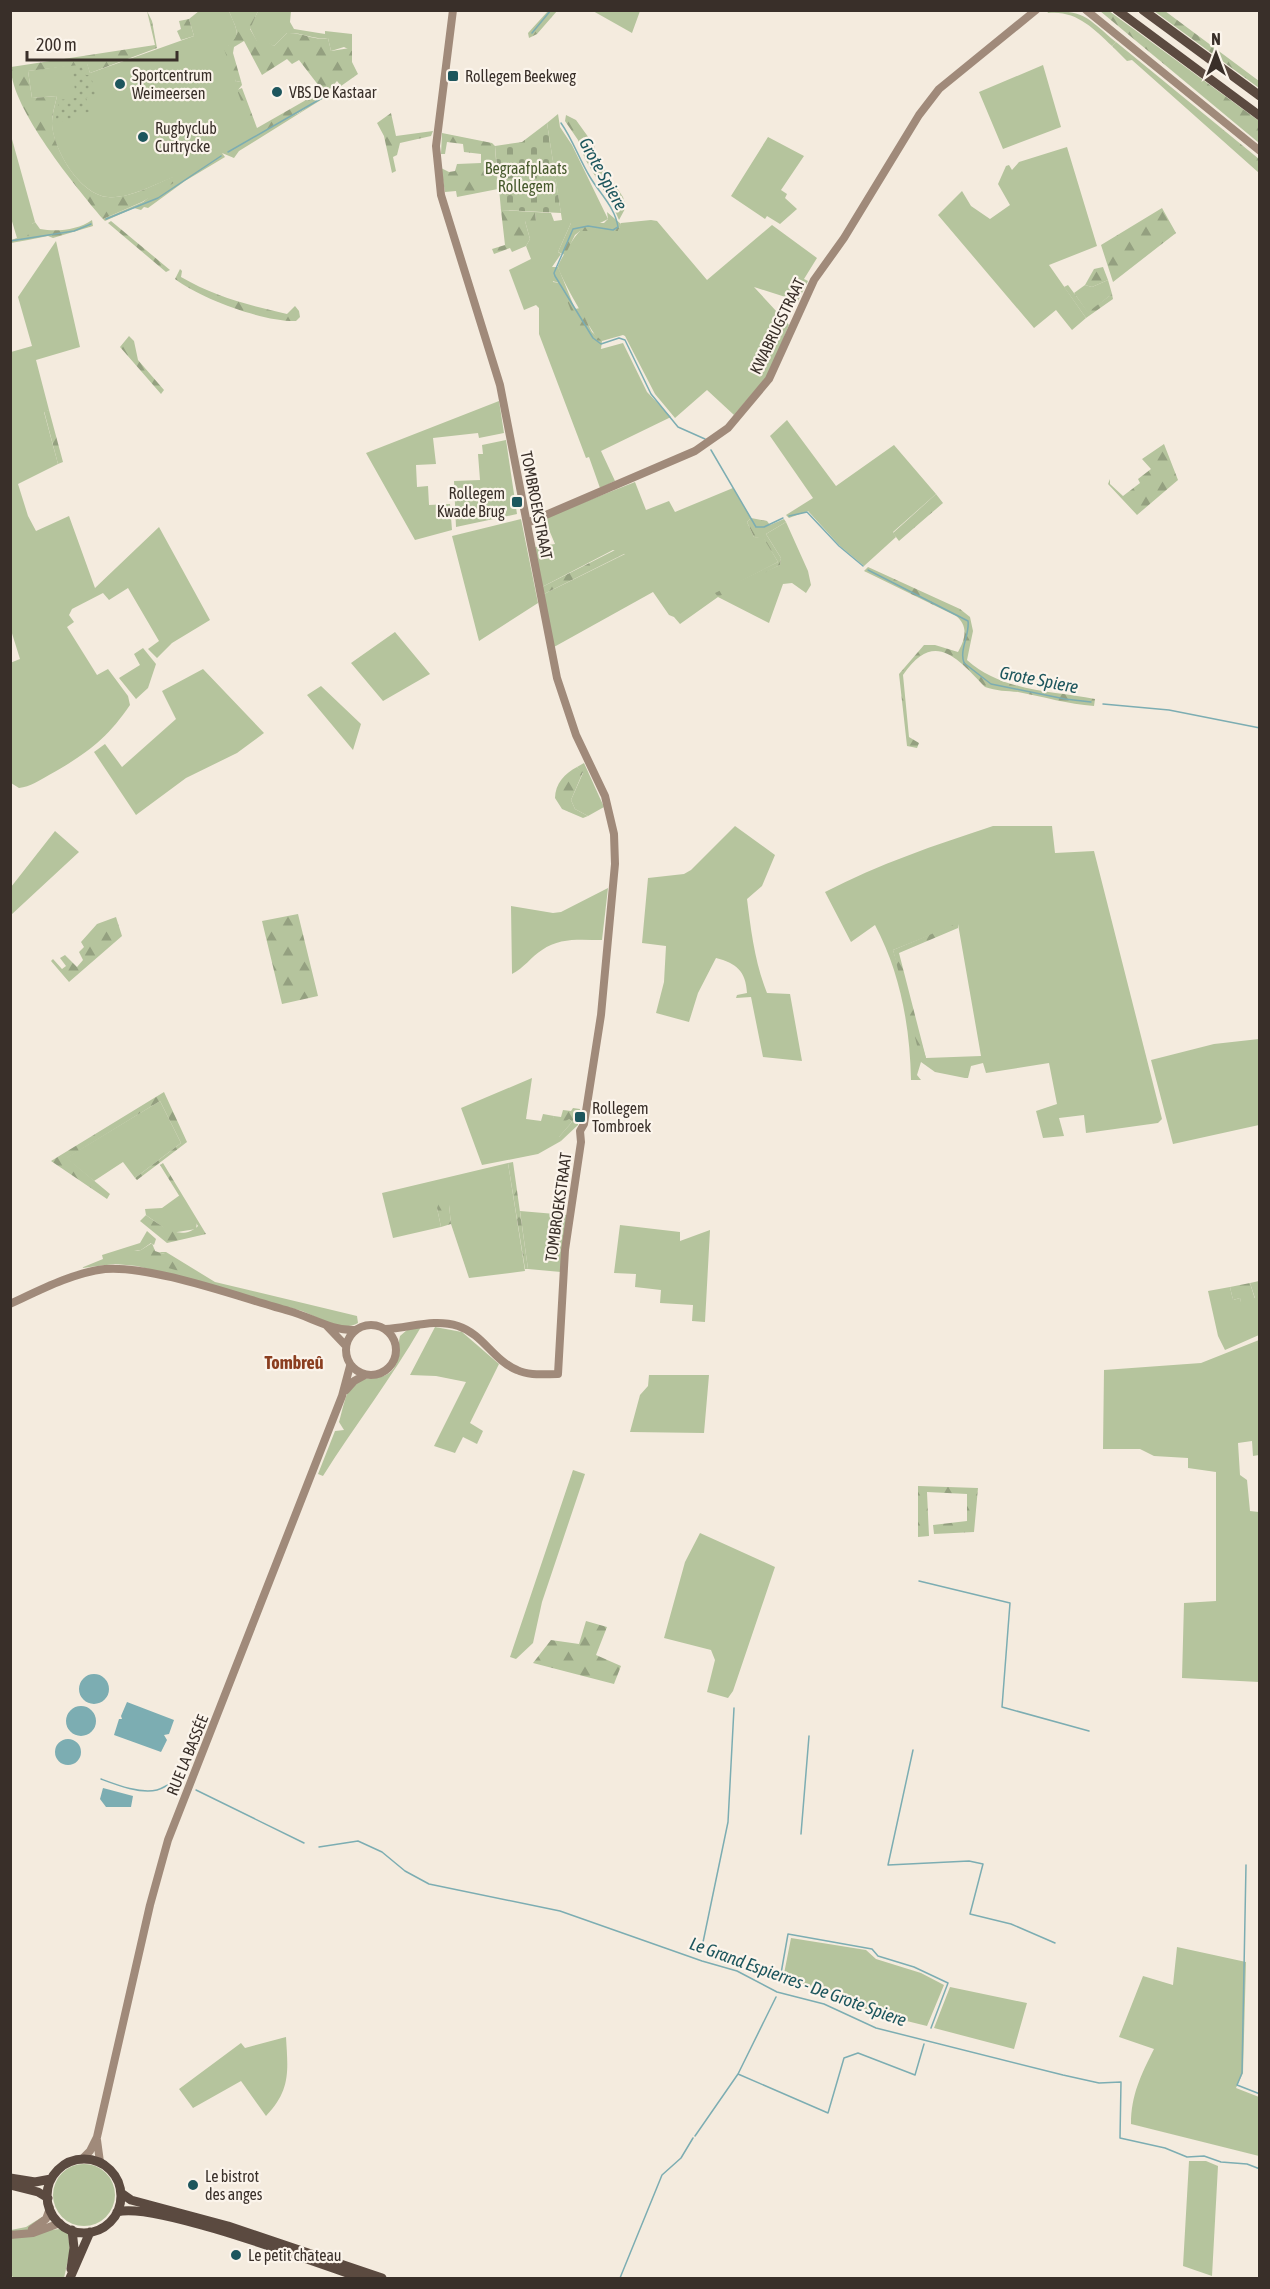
<svg xmlns="http://www.w3.org/2000/svg" width="1270" height="2289" font-family="'Asap Condensed',sans-serif">
<style>
.green{fill:#b5c49d;fill-rule:evenodd}
.forest{fill:url(#forest-firs)}
.cemetery{fill:url(#cemetery-stones)}
.park{fill:url(#park-dots)}
.water{fill:#7cadb2}
.lines{fill:none;stroke-linecap:round;stroke-linejoin:round}
.stream{stroke:#7cadb2;stroke-width:1.5}
.secondary{stroke:#a08a7a;stroke-width:8}
.highway{stroke:#5b4a40;stroke-width:9}
.poi-dot{fill:#1d565d;stroke:#fbf4eb;stroke-width:2}
.labels{text-anchor:middle;stroke-width:4.5;stroke-linejoin:round;paint-order:stroke}
.poi-label{font-size:16px;fill:#392f29;stroke:#fbf4eb;text-anchor:start}
.park-label{font-size:16px;fill:#46592c;stroke:#fbf4eb}
.street-label{font-size:16px;fill:#392f29;stroke:#fbf4eb}
.water-label{font-size:18px;font-style:italic;fill:#1d565d;stroke:#fbf4eb}
.neighbourhood-label{font-size:18px;font-weight:bold;fill:#8b3e1f;stroke:#fbf4eb}
</style>
<defs>
<pattern id="forest-firs" width="22" height="20" patternUnits="userSpaceOnUse" patternTransform="scale(1.5)"><rect width="22" height="20" fill="#b5c49d"/><path d="M5 1l3.5 6h-7zM16 11l3.5 6h-7z" fill="#94a080"/></pattern>
<pattern id="cemetery-stones" width="16" height="16" patternUnits="userSpaceOnUse" patternTransform="scale(1.5)"><rect width="16" height="16" fill="#b5c49d"/><path d="M2 7V4a2 2 0 0 1 4 0v3zM10 15v-3a2 2 0 0 1 4 0v3z" fill="#94a080"/></pattern>
<pattern id="park-dots" width="8" height="8" patternUnits="userSpaceOnUse" patternTransform="scale(1.5)"><rect width="8" height="8" fill="#b5c49d"/><path d="M2 2h.1M6 6h.1" fill="none" stroke="#94a080" stroke-width="1.8" stroke-linecap="round"/></pattern>
</defs>
<rect width="100%" height="100%" fill="#f4ebde"/>
<!-- green -->
<path class="green" d="M199 11H229C234 24 244 38 228 46L236 82 241 81 242 85 238 90 253 130 299 113 322 96 324 98 239 151 234 158 222 153 225 157 185 181 148 208 144 207 141 210 134 208 105 221 103 219 143 202 174 177C155 184 129 199 108 197 80 195 53 149 52 124 52 115 55 105 57 96L32 98 28 71 87 63 90 73 194 36 189 19Z
M258 11H291L290 22 294 29 325 34V31L352 34V51L344 47 331 51 328 38C314 40 302 32 287 33L274 46 263 41 257 42 250 28Z
M593 11 640 10V11L632 33Z
M1047 11C1086 10 1088 19 1116 42L1112 46C1093 28 1076 10 1048 13Z
M1043 65 1061 127 1003 149 979 92Z
M558 114 560 127 572 145 608 219 598 224 571 223 558 252 561 254 552 267 553 282 560 283 573 311 601 349 623 343 647 392 671 417 601 451 615 481 600 488 589 457 586 458 539 334V308L536 305 524 310 509 270 531 259 526 246 530 239 525 221H536L535 212 551 213 554 221 562 220 547 123Z
M10 132 35 222 32 224V235L28 236V240L11 243V240L17 238 11 218Z
M768 137 804 156 781 190 787 194 785 198 797 209 780 224 767 216 765 219 731 196Z
M1067 147 1097 246 1049 265 1086 318 1072 330 1056 310 1034 328 938 215 962 191 971 206 990 219 1010 205 998 184 1006 166 1009 165 1012 170 1019 162Z
M651 220 657 221 707 280 772 225 817 258 804 279 808 281 798 301 754 287 789 325 769 374 734 415 707 390 675 418 655 394 625 336 623 335 602 341 598 339C592 332 557 272 558 266 560 260 575 235 580 231H618L621 223Z
M56 241 80 347 36 360 49 410 44 412 58 464 18 484 28 516 36 531 69 516 95 588 159 527 210 620 172 643 157 658 148 649 159 641 128 588 109 600 103 593 72 609 69 615 74 622 67 627 97 675 108 669 128 696 130 705C107 739 85 755 49 775 40 780 30 787 19 788L11 783 10 663 20 659 10 627 11 352 32 346 18 297Z
M1108 280 1112 294 1088 313 1074 293 1085 285 1092 287Z
M499 401 504 433 479 438 478 433 433 438 436 464 416 465 417 487 428 486 429 505 450 504 452 530 415 540 366 453Z
M787 420 836 486 894 445 936 494 893 532 896 537 864 566 840 546 808 511 789 518 786 515 813 498 770 436Z
M506 440 517 514 456 527 454 481 480 480 478 454H483L482 445Z
M635 482 646 510 669 501 675 512 733 488 751 518 747 522 754 537 764 538 778 562 716 594 780 565 781 558 766 534 786 522 808 571 811 585 806 593 792 583 783 584 769 623 718 597 680 624 674 617 669 615 653 592 554 647 544 594 625 554 613 550 542 587 535 547 555 544 544 518Z
M521 519 538 603 479 641 452 536Z
M395 632 430 674 383 701 351 663Z
M143 648 156 664 148 688 136 699 119 678 140 665 134 654Z
M203 669 264 733 237 753 186 778 136 815 94 752 105 744 122 767 176 719 162 691Z
M321 686 361 724 353 750 307 695Z
M584 763 604 807 588 816 575 809 571 800 583 773 577 767Z
M735 826 775 855 762 886 747 899C751 931 755 963 767 993L790 994 802 1061 763 1057 751 997 736 998 737 995 747 993C746 971 736 963 716 958L698 993 689 1022 656 1013 664 982 666 946 642 943 648 878 684 874 691 870Z
M993 826H1052L1055 853 1094 851 1162 1119 1158 1123 1086 1133 1084 1115 1059 1118 1064 1136 1043 1138 1036 1111 1057 1104 1049 1063 986 1073 983 1063 971 1066 968 1078H965L935 1072 921 1062 917 1075 921 1080H911C910 1026 900 972 875 925L851 942 825 892C879 864 935 845 993 826ZM958 924 981 1056 926 1058 893 950Z
M55 831 79 852 11 915V887Z
M608 888 602 940C581 940 560 937 542 950 531 957 524 968 512 974L511 906 553 913 561 912Z
M1259 1039V1125L1173 1144 1151 1060 1214 1044Z
M532 1078 526 1119 541 1121 543 1114 554 1116 553 1121 569 1119 572 1122 559 1137 561 1141 538 1154 482 1165 461 1108Z
M160 1101 181 1143 135 1178 123 1162 94 1181 66 1158Z
M508 1163 525 1271 469 1278 451 1224 449 1205 437 1208 441 1227 393 1238 382 1193Z
M180 1195 197 1222 196 1229 171 1233 146 1215 145 1209 162 1208Z
M520 1211 567 1215 561 1272 528 1269Z
M620 1225 680 1232V1241L710 1230 705 1322 692 1321 693 1305 660 1303 661 1290 635 1287 636 1274 614 1273Z
M147 1231 156 1239 154 1245 151 1243 141 1250H134L165 1254 158 1252H166L215 1282 357 1316 358 1323C341 1333 318 1317 302 1311L137 1266 115 1264 81 1268 103 1259 102 1255 140 1243Z
M1259 1281V1335L1225 1350 1218 1336 1208 1291 1230 1287 1233 1300 1240 1298 1241 1302 1255 1298 1250 1283Z
M421 1327C391 1379 355 1425 323 1476L318 1474 335 1431 344 1430 339 1422C342 1412 345 1395 351 1386 361 1373 383 1384 394 1368 401 1358 397 1347 400 1336L407 1330Z
M435 1327 462 1332 499 1364 470 1423 483 1431 477 1444 463 1437 455 1453 434 1446 466 1382 436 1376 410 1375Z
M1259 1340V1455L1253 1456 1252 1441 1238 1443 1240 1475 1247 1480 1250 1511 1259 1512V1682L1182 1678 1184 1603 1216 1601V1472L1188 1468V1458L1154 1456 1140 1449H1103L1104 1370 1201 1363Z
M649 1375H709L704 1433 630 1432 640 1395 648 1386Z
M573 1470 585 1474 542 1602 533 1643 516 1659 510 1657Z
M700 1533 775 1567 733 1691 728 1698 707 1692 715 1660 711 1650 664 1638 685 1562Z
M791 1938 866 1950 876 1959 921 1973 944 1985 927 2026 870 2012 842 1996 783 1979Z
M1177 1947 1246 1962 1243 2073 1236 2088 1259 2097V2156L1131 2124C1131 2095 1141 2075 1154 2049L1119 2037 1143 1976 1173 1985Z
M950 1987 1027 2003 1014 2049 934 2028Z
M286 2037C288 2071 291 2090 266 2116L241 2081 193 2108 179 2089 241 2043 245 2048Z
M1189 2161H1206L1218 2166 1212 2276 1183 2266Z
M53 2195a31 31 0 1 1 62 0a31 31 0 1 1-62 0Z
M42 2217 50 2230 60 2229 68 2234 70 2251 64 2278H14L11 2275V2230L26 2227Z"/>
<!-- forest -->
<path class="forest" d="M147 11 152 21 157 48 90 73 87 64 28 71 32 98 57 96C55 105 52 114 52 123 53 149 80 195 108 197 129 199 155 184 175 176L177 181 142 202 103 219C76 187 10 107 11 67L155 45Z
M229 11H258L250 29 257 41H266L274 46 287 33C302 32 314 41 328 38L331 51 350 48 352 51V62L358 74 341 86 337 81 329 90 326 87 322 90 299 60 292 64 287 59 262 75 244 41 234 47 233 53 241 81 236 82 224 49C243 34 237 32 229 11Z
M548 11H557L537 34 529 38 528 33Z
M1100 11H1109L1259 121V143Z
M1154 11H1165L1259 81V88Z
M189 19 194 36 181 40 177 31 181 29 179 21Z
M1116 42 1259 159V173L1132 60 1127 61 1112 46Z
M242 88 257 128 320 92 322 96 300 112 249 139 247 135 252 130 237 90Z
M391 113 396 136 433 131 431 136 400 143 397 155 393 157 396 171 392 173 384 136 377 123Z
M566 115 576 120 594 145 597 158 623 197 626 207 619 220 613 206 585 159 578 140 565 121Z
M442 133 492 143 495 146 498 189 457 197 456 191 445 192 441 168 449 172 455 171 457 164 481 163V154L464 152 463 144 447 142 445 154H441Z
M1162 208 1176 233 1113 282 1101 245Z
M501 210 535 212 536 221H525L530 239 526 246 512 252 510 248 494 254 492 249 505 245Z
M607 212 621 224 618 231H580L575 235 565 255 558 252 571 223H604L608 219Z
M92 220 93 226 53 238 48 236 28 240 27 235 32 234V224L35 222 40 229C57 232 78 230 92 220Z
M111 221 170 270 166 272 108 223Z
M552 267H558L575 309 580 308 592 332 602 341 601 349 590 345 572 313 560 283 548 280 547 273Z
M1103 267 1108 280 1092 287 1085 285 1094 269Z
M180 269 182 271 181 277C215 297 249 305 287 314L295 306 299 311 300 317 296 321C264 322 201 299 175 279Z
M1068 285 1088 312 1112 294 1113 299 1086 318 1064 287Z
M129 336 134 341 138 360 164 390 161 394 120 347Z
M49 410 63 462 58 464 44 411Z
M1164 444 1178 480 1137 515 1108 484 1110 479V484L1123 496 1140 483 1138 479 1151 469 1142 459Z
M936 494 943 503 899 541 893 533Z
M751 518 767 521 770 525 784 519 786 522 766 534 781 558 780 565 718 597 715 593 778 562 764 539 754 537 747 522Z
M619 548H623L626 553 544 594 542 587Z
M868 567 960 609 970 617 973 631 967 660C1001 691 1051 691 1095 699L1094 706C1068 704 1044 697 1018 692 1007 691 996 691 985 687 956 657 934 630 903 675L909 737 919 743 917 748 907 746 899 674 924 645H935L958 652C965 640 969 626 956 616L864 571Z
M577 767 583 772 571 800 575 809 588 816 583 818 562 809 555 798C555 784 565 773 577 767Z
M298 914 318 996 282 1004 262 921Z
M116 917 122 936 69 982 51 961 53 959 62 969 66 966 60 958 65 955 77 967 83 960 79 952 84 947 81 942 97 924Z
M958 923V928L899 953 926 1058 921 1061 893 950Z
M164 1092 187 1142 137 1180 135 1178 181 1143 160 1101 67 1158 110 1194 107 1199 51 1161Z
M573 1108 580 1109 578 1125 561 1141 558 1138 572 1122 569 1119 564 1122 552 1121 554 1116 561 1117 563 1110 571 1111Z
M513 1162 528 1269H525L508 1163Z
M163 1163 206 1234 167 1243 140 1221 146 1215C161 1226 181 1242 198 1226L160 1165Z
M440 1201H446L449 1205 451 1224 441 1227 437 1208Z
M152 1243 155 1251 172 1257 191 1271 190 1274 128 1257 130 1253 141 1250Z
M1250 1283 1255 1299 1241 1303 1240 1298 1233 1300 1230 1287Z
M918 1486 978 1488 974 1532 934 1534 933 1525 967 1521V1494L927 1492 929 1536 918 1537Z
M586 1621 607 1627 596 1655 621 1666 614 1684 533 1663 551 1640 579 1644Z"/>
<!-- cemetery -->
<path class="cemetery" d="M547 123 561 213 501 210 495 146 522 142Z"/>
<!-- park -->
<path class="park" d="M81 66 86 75H90L97 94 86 98 91 111 55 124 59 100 76 98 72 67Z"/>
<!-- water -->
<path class="water" d="M79 1689a15 15 0 1 1 30 0a15 15 0 1 1-30 0Z
M127 1702 174 1720 169 1734 164 1735 167 1740 161 1752 114 1735 119 1719H122L121 1716Z
M66 1721a15 15 0 1 1 30 0a15 15 0 1 1-30 0Z
M55 1752a13 13 0 1 1 26 0a13 13 0 1 1-26 0Z
M103 1788 133 1796 131 1807H106L100 1799Z"/>
<g class="lines">
<!-- stream -->
<path class="stream" d="M532 33 551 10
M561 123C573 140 579 159 590 177 600 194 615 207 618 227L613 230 588 226 573 229 554 273 555 276 593 338 601 344 619 338 625 340 651 394 678 427 705 439
M228 152 322 98
M106 219 158 198 221 156
M10 241 74 231 91 224
M711 450 756 527H764L783 518
M789 516 807 512 839 546 863 566
M868 570 968 621C970 634 959 650 964 663L991 684 1065 699 1091 702
M1103 704 1169 710 1260 728
M919 1581 1010 1603 1002 1707 1089 1731
M913 1750 888 1865 969 1861 983 1864 970 1914 1011 1924 1055 1943
M101 1779C117 1785 140 1794 157 1790 165 1788 171 1781 179 1782
M196 1790 304 1843
M801 1834 809 1736
M319 1847 358 1841 382 1852 405 1871 429 1884 560 1911 702 1961 737 1971 777 1992 824 2004 876 2028 1063 2075 1099 2083 1121 2082 1120 2138 1165 2148 1187 2157 1204 2156 1221 2162 1247 2164 1260 2169
M1246 1865 1242 2073 1237 2085 1260 2094
M702 1947 728 1822 734 1708
M780 1979 788 1934 872 1949 878 1956 914 1967 948 1983 931 2028
M738 2074 828 2113 844 2058 858 2053 915 2075 924 2044
M695 2136 738 2074 776 1997
M620 2278 662 2175 681 2158 693 2138"/>
<!-- secondary -->
<path class="secondary" d="M1086 10 1260 151
M527 523 695 451 728 428 769 379 814 280 844 238 919 115 939 89 1036 10
M10 1304C40 1290 72 1273 105 1269 152 1265 241 1298 289 1311 311 1317 332 1331 355 1330
M346 1350a25 25 0 1 1 50 0a25 25 0 1 1-50 0Z
M326 1325 346 1346
M385 1329C410 1328 434 1318 458 1326 483 1334 493 1360 517 1370 529 1376 544 1374 558 1374L565 1250 581 1142 580 1131 584 1124 601 1015 615 864 614 834 605 796 576 735 557 678 500 385 441 195 436 146 453 10
M346 1390 354 1381 365 1375
M97 2140 100 2162
M82 2159 90 2151 97 2137 150 1905 168 1840 342 1396 350 1366
M32 2229 46 2219 50 2208
M10 2235 33 2233 60 2223"/>
<!-- highway -->
<path class="highway" d="M1117 10 1260 116
M1143 10 1260 96
M47 2196a37 37 0 1 1 74 0a37 37 0 1 1-74 0Z
M10 2178 35 2182 51 2179
M10 2185 38 2192 48 2198
M121 2193 131 2200 228 2226 382 2278
M117 2212C154 2201 317 2263 361 2278
M71 2269 74 2248 72 2230
M70 2278 90 2232"/>
</g>
<!-- markers -->
<g class="poi-dot">
<rect x="447" y="70" width="12" height="12" rx="3"/>
<circle cx="120" cy="84" r="6"/>
<circle cx="277" cy="92" r="6"/>
<circle cx="143" cy="137" r="6"/>
<rect x="511" y="496" width="12" height="12" rx="3"/>
<rect x="574" y="1111" width="12" height="12" rx="3"/>
<circle cx="193" cy="2185" r="6"/>
<circle cx="236" cy="2255" r="6"/>
</g>
<g class="labels">
<!-- poi labels -->
<g class="poi-label">
<text x="132" y="81">Sportcentrum<tspan x="132" dy="18">Weimeersen</tspan></text>
<text x="465" y="82">Rollegem Beekweg</text>
<text x="289" y="98">VBS De Kastaar</text>
<text x="155" y="134">Rugbyclub<tspan x="155" dy="18">Curtrycke</tspan></text>
<text x="505" y="499" text-anchor="end">Rollegem<tspan x="505" dy="18">Kwade Brug</tspan></text>
<text x="592" y="1114">Rollegem<tspan x="592" dy="18">Tombroek</tspan></text>
<text x="205" y="2182">Le bistrot<tspan x="205" dy="18">des anges</tspan></text>
<text x="248" y="2261">Le petit chateau</text>
</g>
<!-- park labels -->
<g class="park-label">
<text x="526" y="174">Begraafplaats<tspan x="526" dy="18">Rollegem</tspan></text>
</g>
<!-- street labels -->
<g class="street-label">
<text transform="translate(777 326) rotate(-64)" y="6">KWABRUGSTRAAT</text>
<text transform="translate(537 505) rotate(79)" y="6">TOMBROEKSTRAAT</text>
<text transform="translate(558 1207) rotate(-82)" y="6">TOMBROEKSTRAAT</text>
<text transform="translate(187 1755) rotate(-68)" y="6">RUE LA BASSÉE</text>
</g>
<!-- water labels -->
<g class="water-label">
<text transform="translate(603 174) rotate(61)" y="6">Grote Spiere</text>
<text transform="translate(1039 680) rotate(11)" y="6">Grote Spiere</text>
<text transform="translate(798 1982) rotate(20)" y="6">Le Grand Espierres - De Grote Spiere</text>
</g>
<!-- neighbourhood labels -->
<g class="neighbourhood-label">
<text x="294" y="1369">Tombreû</text>
</g>
</g>
<!-- border -->
<rect width="1270" height="2289" fill="none" stroke="#392f29" stroke-width="24"/>
<!-- north arrow -->
<g transform="translate(1216 54)" stroke="#fbf4eb" stroke-width="4.5" paint-order="stroke">
<path d="M0-4.5L10 22L0 15L-10 22Z" fill="#392f29"/>
<text y="-9" font-size="16" font-weight="bold" text-anchor="middle" fill="#392f29">N</text>
</g>
<!-- scale -->
<path d="M27 51v9h150v-9" fill="none" stroke="#392f29" stroke-width="3"/>
<text x="36" y="51" font-size="18" fill="#392f29" stroke="#fbf4eb" stroke-width="4.5" paint-order="stroke">200 m</text>
</svg>
